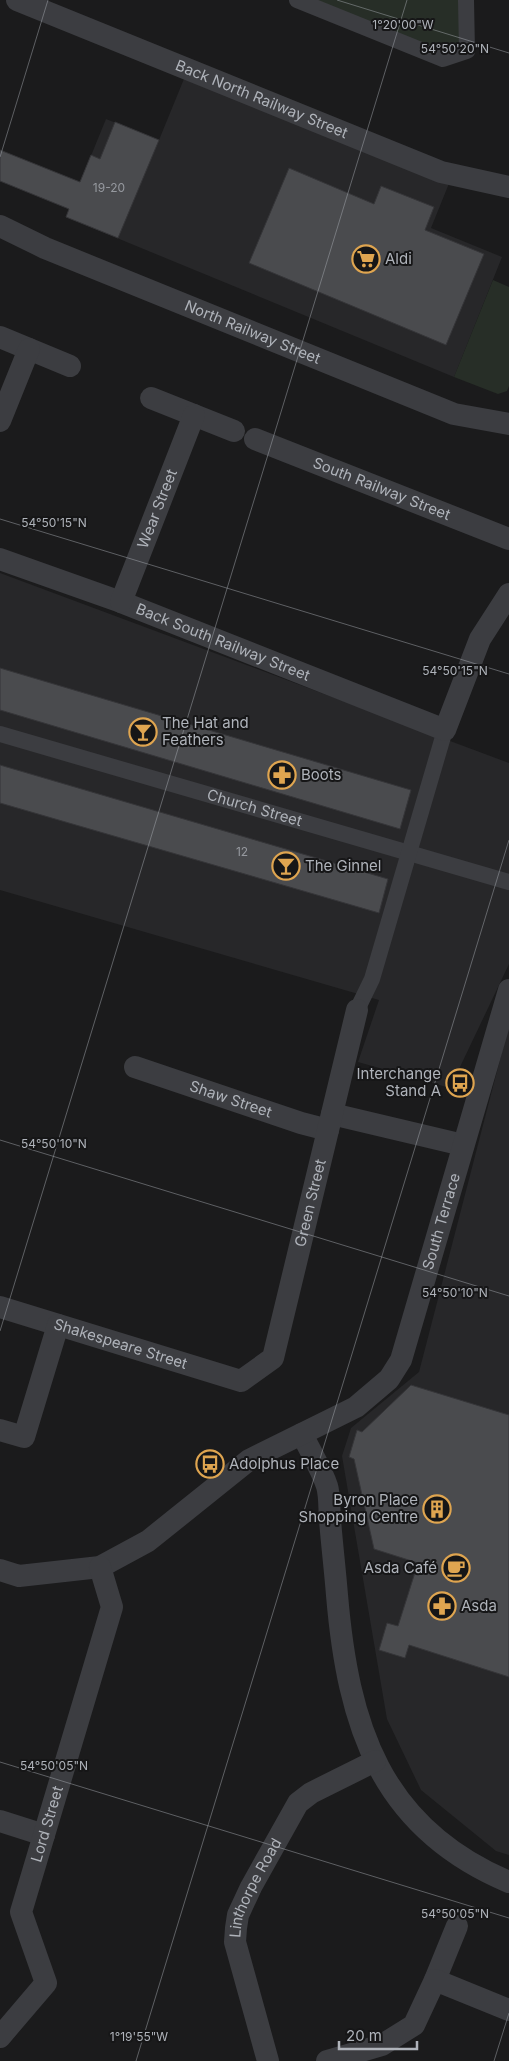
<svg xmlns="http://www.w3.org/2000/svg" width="509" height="2061" font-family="Inter,sans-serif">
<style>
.built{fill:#272729}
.green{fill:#272e27}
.building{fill:#4a4b4e;stroke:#353538}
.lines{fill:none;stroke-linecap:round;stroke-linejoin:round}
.pedestrian{stroke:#3c3d41;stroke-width:16}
.minor{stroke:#3c3d41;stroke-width:22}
.ticks{fill:none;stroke:#afb3ba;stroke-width:1;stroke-opacity:0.45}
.labels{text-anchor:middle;stroke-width:4;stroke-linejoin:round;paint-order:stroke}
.number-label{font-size:12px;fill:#96999f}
.street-label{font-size:15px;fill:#afb3ba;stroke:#161617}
.poi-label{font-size:15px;fill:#afb3ba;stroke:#161617;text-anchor:start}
.ticks-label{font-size:12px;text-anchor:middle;fill:#afb3ba;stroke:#161617;stroke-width:4;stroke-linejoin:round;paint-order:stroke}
</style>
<rect width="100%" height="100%" fill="#1b1b1c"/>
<!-- built -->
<path class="built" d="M186 74 450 181 431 228 502 257 454 377 66 217 106 119 159 140Z
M0 573 509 763V964L450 1088 358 1062 379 1000 0 890Z
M509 1025V1855L496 1851 421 1790 387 1719 342 1456 351 1428 419 1372Z"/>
<!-- green -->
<path class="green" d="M313 0H459V49L445 55Z
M493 280 509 287V386L507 391 498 394 454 377Z"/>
<!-- building -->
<path class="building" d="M115 122 159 140 118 238 66 217 69 209 0 181V150L80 182 91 155 100 159Z
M289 168 374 204 381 186 434 207 425 230 484 254 446 345 249 263Z
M0 668 411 790 400 829 0 710Z
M0 765 388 879 379 913 0 803Z
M411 1385 509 1415V1677L409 1645 405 1658 379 1650 387 1623 398 1626 418 1563 374 1549 354 1459 349 1457 357 1430 362 1432Z"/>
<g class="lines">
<!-- pedestrian -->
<g class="pedestrian">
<path d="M297 0 443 59 467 51 466 0"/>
<path id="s1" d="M0 734 509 882"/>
<path d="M357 1010 372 979 445 730"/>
</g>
<!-- minor -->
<g class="minor">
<path id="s2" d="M17 0 441 172 509 187"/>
<path id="s3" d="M0 226 45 248 454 414 509 424"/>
<path d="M0 337 70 366"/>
<path d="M151 398 234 431"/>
<path d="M0 421 29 349"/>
<path id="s4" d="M255 439 509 539"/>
<path id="s5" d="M0 559 121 602 445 730 480 639 509 594"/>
<path id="s6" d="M121 602 194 415"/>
<path id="s7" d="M135 1067 301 1123 328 1130"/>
<path d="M332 1114 463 1145"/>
<path id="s8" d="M0 1307 241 1381 273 1358 357 1010"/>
<path d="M0 1430 24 1437 58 1325"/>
<path d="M302 1434C310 1451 321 1468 327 1486 330 1496 329 1509 330 1520 332 1545 335 1570 337 1595 348 1725 380 1828 509 1882"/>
<path id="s9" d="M0 1570 19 1576 100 1567 148 1541 249 1460 356 1407 389 1379 401 1360 509 990"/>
<path d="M0 1821 44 1835"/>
<path d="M435 1980 457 1926"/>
<path id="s10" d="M0 2037 46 1983 21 1912 112 1607 100 1567"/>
<path id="s11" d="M268 2061 235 1942 236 1928 238 1915 251 1887 298 1803 311 1793 375 1761"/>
<path d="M327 2061 382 2045 414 2025 435 1980 509 2010"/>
</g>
</g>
<!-- ticks -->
<path class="ticks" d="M337 0 509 53M0 157 48 0M0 519 509 674M0 1140 509 1296M0 1331 407 0M0 1762 509 1918M136 2061 509 840M494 2061 509 2013"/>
<!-- icons -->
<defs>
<g id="supermarket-ring" transform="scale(1.4375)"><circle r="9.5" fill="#161617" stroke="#dfa550" stroke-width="1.5"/><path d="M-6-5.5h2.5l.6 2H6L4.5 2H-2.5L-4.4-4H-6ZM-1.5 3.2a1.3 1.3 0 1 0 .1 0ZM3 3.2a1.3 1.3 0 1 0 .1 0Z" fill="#dfa550"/></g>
<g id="bar-ring" transform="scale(1.4375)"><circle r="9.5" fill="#161617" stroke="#dfa550" stroke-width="1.5"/><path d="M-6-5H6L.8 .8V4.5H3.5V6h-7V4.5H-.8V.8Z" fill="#dfa550"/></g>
<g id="pharmacy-ring" transform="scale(1.4375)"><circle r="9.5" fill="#161617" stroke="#dfa550" stroke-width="1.5"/><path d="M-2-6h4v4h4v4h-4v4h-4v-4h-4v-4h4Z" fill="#dfa550"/></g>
<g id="bus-ring" transform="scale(1.4375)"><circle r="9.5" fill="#161617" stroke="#dfa550" stroke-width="1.5"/><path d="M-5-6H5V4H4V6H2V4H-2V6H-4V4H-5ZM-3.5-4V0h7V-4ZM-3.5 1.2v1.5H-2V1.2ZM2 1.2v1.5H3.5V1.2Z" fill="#dfa550"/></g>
<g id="building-ring" transform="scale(1.4375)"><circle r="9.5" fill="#161617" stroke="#dfa550" stroke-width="1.5"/><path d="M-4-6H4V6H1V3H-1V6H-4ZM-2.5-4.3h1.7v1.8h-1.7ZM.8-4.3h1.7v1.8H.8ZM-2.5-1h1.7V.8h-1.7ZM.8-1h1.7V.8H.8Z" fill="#dfa550"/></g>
<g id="cafe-ring" transform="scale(1.4375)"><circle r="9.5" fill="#161617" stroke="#dfa550" stroke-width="1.5"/><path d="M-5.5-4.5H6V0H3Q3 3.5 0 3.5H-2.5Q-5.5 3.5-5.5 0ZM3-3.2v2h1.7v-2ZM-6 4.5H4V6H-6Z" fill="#dfa550"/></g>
</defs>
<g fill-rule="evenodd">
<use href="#supermarket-ring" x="366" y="259"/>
<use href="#bar-ring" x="143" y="732"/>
<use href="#pharmacy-ring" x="282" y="775"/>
<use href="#bar-ring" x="286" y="866"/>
<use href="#bus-ring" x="460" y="1083"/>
<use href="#bus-ring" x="210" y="1464"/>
<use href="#building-ring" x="437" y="1509"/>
<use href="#cafe-ring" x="456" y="1568"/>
<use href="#pharmacy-ring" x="442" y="1606"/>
</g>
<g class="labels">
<!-- number labels -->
<g class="number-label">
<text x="109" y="192">19-20</text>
<text x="242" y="856">12</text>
</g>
<!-- street labels -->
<g class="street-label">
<text dy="5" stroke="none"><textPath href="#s2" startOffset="264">Back North Railway Street</textPath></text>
<text dy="5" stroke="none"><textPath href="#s3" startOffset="274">North Railway Street</textPath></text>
<text dy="5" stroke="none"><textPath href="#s4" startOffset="136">South Railway Street</textPath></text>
<text dy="5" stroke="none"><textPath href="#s6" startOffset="100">Wear Street</textPath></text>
<text dy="5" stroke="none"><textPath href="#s5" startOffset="238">Back South Railway Street</textPath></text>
<text dy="5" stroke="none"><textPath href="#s1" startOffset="265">Church Street</textPath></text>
<text dy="5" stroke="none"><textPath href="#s7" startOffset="101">Shaw Street</textPath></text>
<text dy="5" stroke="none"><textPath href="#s8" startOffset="451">Green Street</textPath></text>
<text dy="5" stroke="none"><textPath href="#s9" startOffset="615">South Terrace</textPath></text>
<text dy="5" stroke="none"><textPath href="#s8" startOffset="126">Shakespeare Street</textPath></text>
<text dy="5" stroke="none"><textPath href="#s10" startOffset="238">Lord Street</textPath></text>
<text dy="5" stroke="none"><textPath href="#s11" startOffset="182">Linthorpe Road</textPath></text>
</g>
<!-- poi labels -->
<g class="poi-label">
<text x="385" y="264">Aldi</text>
<text x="162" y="728">The Hat and<tspan x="162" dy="17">Feathers</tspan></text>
<text x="301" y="780">Boots</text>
<text x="305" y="871">The Ginnel</text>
<text x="441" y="1079" text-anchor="end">Interchange<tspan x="441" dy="17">Stand A</tspan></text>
<text x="229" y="1469">Adolphus Place</text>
<text x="418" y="1505" text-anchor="end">Byron Place<tspan x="418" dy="17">Shopping Centre</tspan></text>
<text x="437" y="1573" text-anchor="end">Asda Café</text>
<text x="461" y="1611">Asda</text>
</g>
</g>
<g class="ticks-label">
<text x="403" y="29">1°20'00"W</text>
<text x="455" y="53">54°50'20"N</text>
<text x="54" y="527">54°50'15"N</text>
<text x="455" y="675">54°50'15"N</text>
<text x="54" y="1148">54°50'10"N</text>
<text x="455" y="1297">54°50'10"N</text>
<text x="54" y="1770">54°50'05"N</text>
<text x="455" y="1918">54°50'05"N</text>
<text x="139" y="2041">1°19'55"W</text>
</g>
<!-- scale -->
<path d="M339 2041v8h78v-8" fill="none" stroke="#afb3ba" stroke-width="2.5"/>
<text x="346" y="2041" font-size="15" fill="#afb3ba" stroke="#161617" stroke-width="4" paint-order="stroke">20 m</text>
</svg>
